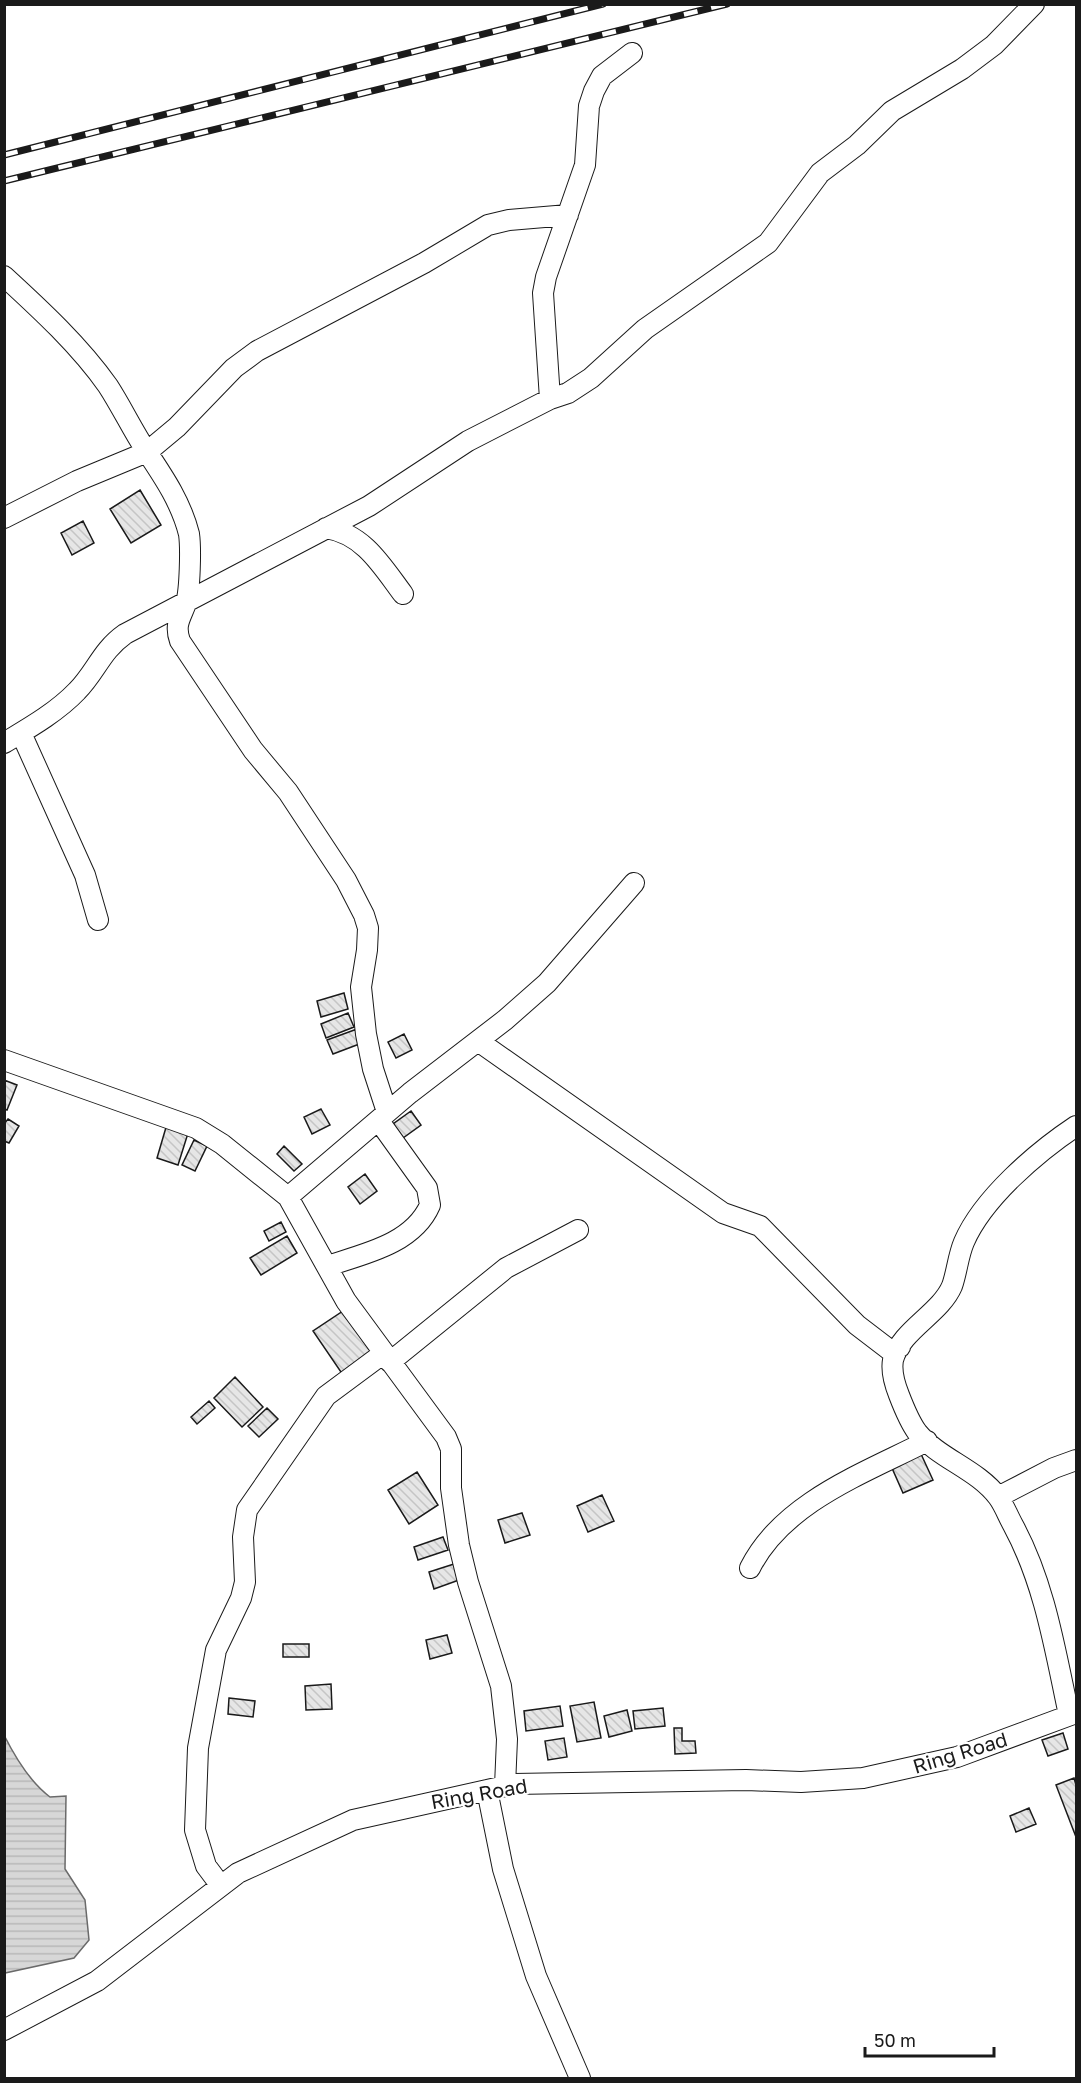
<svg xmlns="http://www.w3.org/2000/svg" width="1081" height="2083" font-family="'Golos Text',sans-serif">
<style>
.water{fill:url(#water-rules);stroke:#6a6a6a;stroke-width:1.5}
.building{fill:url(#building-back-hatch);stroke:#1a1a1a;stroke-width:1.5}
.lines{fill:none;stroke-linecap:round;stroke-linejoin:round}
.minor-casing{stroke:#1a1a1a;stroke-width:22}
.minor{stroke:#fff;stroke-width:20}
.rail-casing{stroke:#1a1a1a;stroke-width:7}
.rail{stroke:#fff;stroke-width:4.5;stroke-dasharray:14;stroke-linecap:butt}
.labels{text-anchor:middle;stroke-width:4.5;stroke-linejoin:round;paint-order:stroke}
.street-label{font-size:20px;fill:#1a1a1a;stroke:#fff}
</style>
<defs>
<pattern id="water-rules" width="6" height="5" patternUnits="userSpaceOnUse" patternTransform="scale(1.5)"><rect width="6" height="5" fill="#d7d7d7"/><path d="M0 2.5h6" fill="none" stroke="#b8b8b8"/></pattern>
<pattern id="building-back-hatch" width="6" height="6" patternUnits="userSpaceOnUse" patternTransform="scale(1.5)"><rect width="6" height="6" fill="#e6e6e6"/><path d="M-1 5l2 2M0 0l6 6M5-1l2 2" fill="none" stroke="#c5c5c5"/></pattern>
</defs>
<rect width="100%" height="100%" fill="#fff"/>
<!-- water -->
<path class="water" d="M4 1735C15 1757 30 1782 50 1797L66 1796 65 1869 85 1900 89 1940 74 1958 5 1973Z"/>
<!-- building -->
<path class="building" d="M140 490 161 525 131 543 110 509Z
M83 521 94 543 72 555 61 533Z
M344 993 348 1009 321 1017 317 1001Z
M348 1013 354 1027 326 1038 321 1024Z
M357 1029 362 1043 333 1054 327 1040Z
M404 1034 412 1050 396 1058 388 1042Z
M4 1080 17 1085 7 1110 4 1109Z
M321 1109 330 1125 312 1134 304 1117Z
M411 1111 421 1125 403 1138 393 1124Z
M8 1119 19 1126 9 1143 4 1141V1124Z
M167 1124 189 1130 178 1165 157 1158Z
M194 1140 207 1146 195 1171 182 1165Z
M284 1146 302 1164 294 1171 277 1154Z
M365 1174 377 1191 360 1204 348 1187Z
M281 1222 286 1232 269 1241 264 1231Z
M287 1236 297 1253 261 1275 250 1258Z
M343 1311 373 1355 343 1375 313 1331Z
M235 1377 263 1407 242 1427 214 1398Z
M209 1401 215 1408 197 1424 191 1417Z
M267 1408 278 1419 259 1437 248 1426Z
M921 1454 933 1480 903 1493 892 1468Z
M417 1472 438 1505 409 1524 388 1490Z
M602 1495 614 1521 588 1532 577 1506Z
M522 1513 530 1535 505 1543 498 1520Z
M443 1537 448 1550 418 1560 414 1547Z
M454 1564 459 1580 434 1589 429 1572Z
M447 1635 452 1653 430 1659 426 1640Z
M283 1644H309V1657H283Z
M331 1684 332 1709 306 1710 305 1686Z
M229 1698 255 1701 253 1717 228 1714Z
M594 1702 601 1738 577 1742 570 1706Z
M560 1706 563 1726 526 1731 524 1711Z
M663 1708 665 1726 635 1729 633 1711Z
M627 1710 632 1731 609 1737 604 1716Z
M674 1728H682V1741H695L696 1753 675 1754Z
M1063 1733 1068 1749 1048 1756 1042 1740Z
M564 1738 567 1757 548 1760 545 1741Z
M1074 1778 1076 1785V1837L1056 1785Z
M1029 1808 1036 1824 1016 1832 1010 1816Z"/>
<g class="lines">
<!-- minor casing -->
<g class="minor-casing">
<path id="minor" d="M4 276C40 309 80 346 108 386 121 406 132 429 145 449 163 476 181 502 189 534 191 548 190 590 186 603 181 618 174 624 180 641L253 750 288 792 346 880 364 915 368 928 367 950 361 987 366 1034 373 1069 387 1112
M550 399 543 293 546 277 585 165 589 106 594 91 602 76 632 53
M4 518 77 481 147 452 177 427 234 368 257 351 424 263 488 225 509 220 568 215
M326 528C364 534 382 566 403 594
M21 733 85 875 98 920
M4 743C29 728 57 712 77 691 96 672 101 651 125 634L369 506 468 441 550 399 568 393 591 378 645 329 768 243 820 173 857 145 892 111 962 69 994 45 1034 4
M478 1041 723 1213 760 1226 857 1325 891 1351 900 1347
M4 1060 196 1128 222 1144 288 1197 346 1301 446 1437 451 1449V1488L459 1545 468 1582 501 1686 507 1739 505 1786
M288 1197 410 1093 505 1020 547 983 634 883
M327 1266C364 1254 413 1244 430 1205L427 1188 379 1121
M390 1362 506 1268 578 1230
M998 1497 1054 1468 1076 1460
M750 1568C783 1502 865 1473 927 1441
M1069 1715C1055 1650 1045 1584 1013 1525 1008 1516 1004 1505 998 1497 977 1469 939 1459 917 1432 909 1421 904 1408 899 1395 895 1385 891 1371 893 1360 901 1330 940 1314 952 1286 957 1272 958 1256 964 1242 983 1198 1037 1152 1076 1126
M487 1790 503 1869 536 1976 580 2078
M221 1886 206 1866 195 1830 198 1748 216 1650 241 1598 245 1582 243 1537 247 1510 326 1396 384 1353
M4 2030 97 1981 238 1873 353 1820 514 1784 746 1780 801 1782 863 1778 957 1757 1076 1713"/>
</g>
<!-- minor -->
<use href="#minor" class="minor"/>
<!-- rail casing -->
<g class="rail-casing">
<path id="rail" d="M4 155 603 4
M4 181 727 4"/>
</g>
<!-- rail -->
<use href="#rail" class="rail"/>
</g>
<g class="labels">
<!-- street labels -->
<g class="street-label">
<text transform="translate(960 1753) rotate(-17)" y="7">Ring Road</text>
<text transform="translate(479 1794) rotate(-10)" y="7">Ring Road</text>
</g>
</g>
<!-- border -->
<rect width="1081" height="2083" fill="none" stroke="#1a1a1a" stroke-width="12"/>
<!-- scale -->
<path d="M865 2047v9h129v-9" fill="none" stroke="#1a1a1a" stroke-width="3"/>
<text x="874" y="2047" font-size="18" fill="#1a1a1a" stroke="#ffffff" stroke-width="4.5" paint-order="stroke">50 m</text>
</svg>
